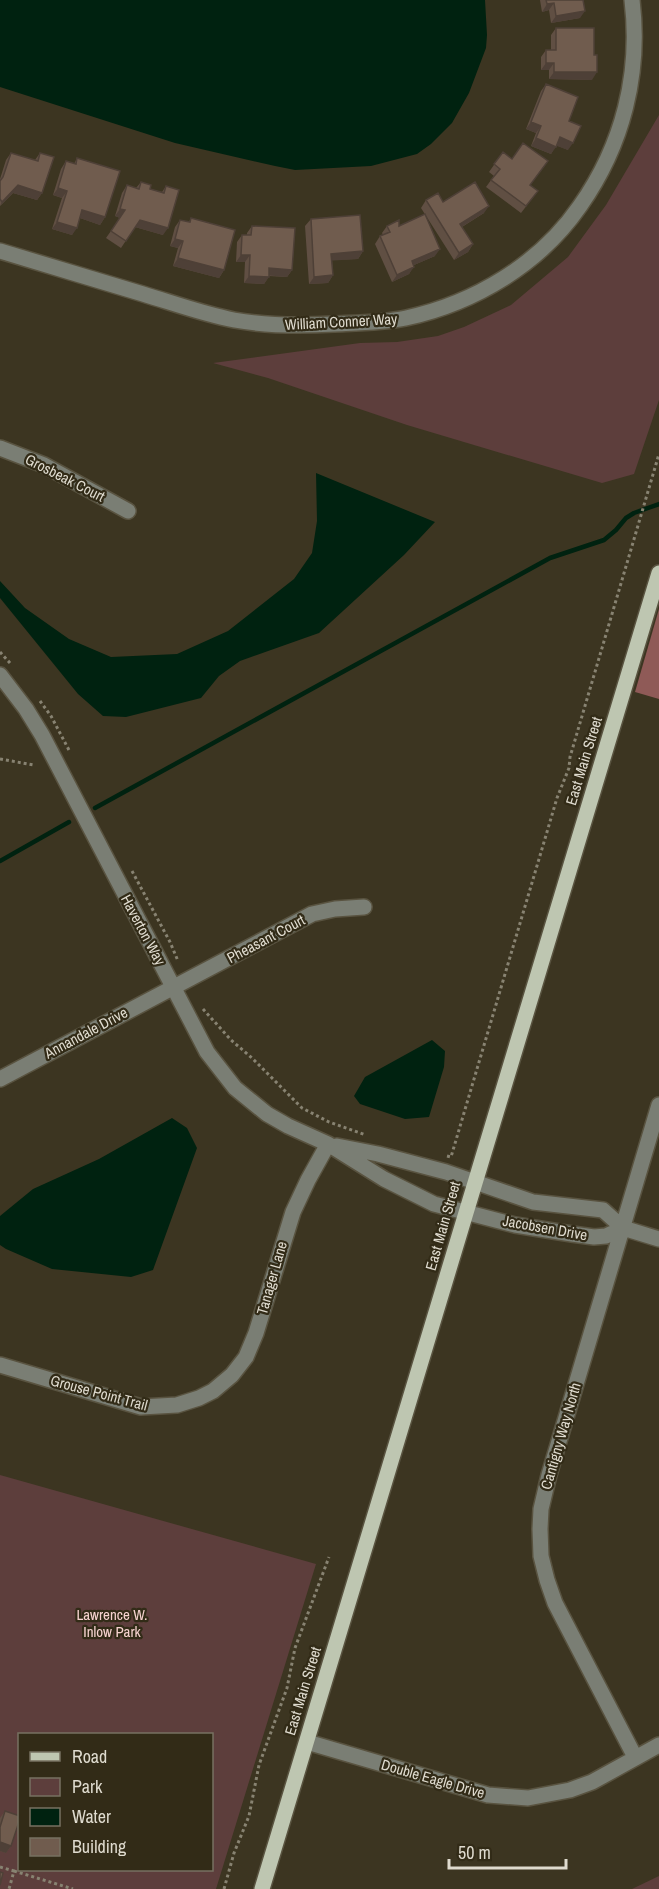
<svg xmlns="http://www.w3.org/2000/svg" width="659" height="1889" font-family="'Archivo Narrow',sans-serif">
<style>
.green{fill:#5d3e3c;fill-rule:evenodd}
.forest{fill:#8f5a57}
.water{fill:#002210}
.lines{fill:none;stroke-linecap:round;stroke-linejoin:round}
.stream{stroke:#002210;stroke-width:4.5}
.minor-casing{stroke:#595340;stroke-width:18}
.major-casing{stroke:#595340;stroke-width:18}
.path{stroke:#888372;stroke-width:3;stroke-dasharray:3 3;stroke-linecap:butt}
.minor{stroke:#7a7e74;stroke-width:15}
.major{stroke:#bec6b1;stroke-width:15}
.wall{fill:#604f43}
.shaded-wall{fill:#4e4037}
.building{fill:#705c4e;stroke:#4e4037;stroke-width:1.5}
.labels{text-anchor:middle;stroke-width:4.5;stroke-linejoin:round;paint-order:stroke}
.street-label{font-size:15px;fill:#dfdbcf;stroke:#322b17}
.park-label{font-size:15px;fill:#f7d3d0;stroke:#322b17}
</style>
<rect width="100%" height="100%" fill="#3c3521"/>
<!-- green -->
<path class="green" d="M659 115V400L634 474 602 483 407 425 268 378 213 363 360 343 397 342 438 336 464 327 511 305 568 257 606 205Z
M0 1475 316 1564 216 1889H0ZM20 1734H212V1870H20Z
M659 1876V1889H632Z"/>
<!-- forest -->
<path class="forest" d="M659 609V699L635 692Z"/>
<!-- water -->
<path class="water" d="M0 0H485L487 35 486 48 469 93 452 123 431 144 417 154 371 166 295 170 275 166 175 143 0 87Z
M316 473 435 522 404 555 319 633 240 661 219 676 201 698 126 717 103 716 78 694 0 598V581L25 608 69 639 111 657 177 654 228 631 294 579 312 553 317 521Z
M432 1040 445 1051 444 1067 429 1117 405 1119 360 1104 354 1096 365 1077Z
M172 1118 187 1128 197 1148 153 1270 131 1277 52 1269 6 1249 0 1245V1216L33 1189 99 1159Z"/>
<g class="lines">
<!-- stream -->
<path class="stream" d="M95 808 550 558 604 540 616 530 626 518 634 513 659 504
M0 861 69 822"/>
<!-- minor casing -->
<g class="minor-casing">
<path id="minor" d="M0 251C48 265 95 280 143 294 173 303 203 314 234 320 267 326 300 326 334 324 358 323 382 323 406 318 475 303 540 264 580 206 623 145 641 73 632 0
M0 448 44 465 128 511
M0 675 26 709 42 735 207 1052 235 1088 267 1114 288 1126 328 1144 384 1179 434 1204 515 1225 572 1234 594 1237 606 1236 623 1228
M0 1079 312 914 335 909 364 907
M337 1146 378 1154 446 1172 533 1202 603 1210 623 1228 659 1239
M0 1365 141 1407 177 1405 199 1398 213 1391 232 1375 246 1357 256 1333 293 1212 308 1180 328 1144
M307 1742 488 1795 528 1798 570 1790 592 1782 659 1745
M635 1757 555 1603 547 1580 541 1556 540 1529 541 1509 549 1475 659 1105"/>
</g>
<!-- major casing -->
<g class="major-casing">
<path id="major" d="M262 1889 659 573"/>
</g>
<!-- path -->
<path class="path" d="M0 652 10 663
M40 701 51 716 70 752
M0 759 34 765
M132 871 170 942 178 961
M203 1009 231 1040 252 1058 302 1108 329 1122 366 1135
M447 1156 451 1157 557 798 569 768 570 757 659 454
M0 1867 14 1871 9 1889
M14 1871 73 1889
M224 1889 234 1853 249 1816 259 1765 287 1688 295 1648 329 1557"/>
<!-- minor -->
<use href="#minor" class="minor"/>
<!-- major -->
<use href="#major" class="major"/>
</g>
<!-- wall -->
<path class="wall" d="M540 0H583L580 18 551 23 549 10 542 12Z
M556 28 592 80 549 79V70H541V57L546 50H551V35Z
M546 84 569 121 568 150 556 145 551 154 531 146 536 133 526 129 541 91Z
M503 152 530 185 538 191 521 213 486 187 494 176 489 172Z
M11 153 35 160 40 153 42 193 37 200 13 193 0 206V179L6 160Z
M77 158 105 217 100 225 80 218 72 235 52 229 62 198 53 195 61 169 66 161 74 164Z
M141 182 150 189 162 192 166 186 163 235 135 227 121 248 106 238 120 218 115 216 122 193 127 185 136 188Z
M426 200 443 202 484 213 462 227 473 244 468 252 454 260 421 208Z
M191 218 224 270 219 278 173 266 178 248 170 246 175 227 180 220 189 222Z
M311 219 363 251 358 259 332 260 333 275 328 283 309 284 305 226Z
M252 226 292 270 287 277 269 276 264 284 244 283 245 262H236L237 242 242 235H247V233Z
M387 226H399L435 256 414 265 409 274 392 282 375 244 380 236 383 235 382 233Z
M5 1811 11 1846 6 1853 0 1851V1818Z"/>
<!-- shaded-wall -->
<path class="shaded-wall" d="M554 3 549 10 542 12 547 4Z
M585 11 580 18 551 23 556 16Z
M546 63H554L549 70H541Z
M554 72H597L592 80 549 79Z
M531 122 541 126 536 133 526 129Z
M560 137 573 143 568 150 554 145Z
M536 138 556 147 551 154 531 146Z
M18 185 42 193 37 200 13 193 0 206 2 202Z
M58 188 67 191 62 198 53 195Z
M489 206 484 213 455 231 460 224Z
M120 209 125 210 120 218 115 216Z
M82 210 105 217 100 225 77 217Z
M140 220 168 228 163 235 135 227Z
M57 222 77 228 72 235 52 229Z
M175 239 183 241 178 248 170 246Z
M473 244 468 252 454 260 459 253Z
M440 249 435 256 407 268 412 261Z
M363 251 358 259 326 261 331 254Z
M241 255H250L245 262H236Z
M178 258 224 270 219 278 173 266Z
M414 267 409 274 392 282 397 275Z
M269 268 292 270 287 277 264 275Z
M333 275 328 283 309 284 314 277Z
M249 276 269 277 264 284 244 283Z
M0 1842 11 1846 6 1853 0 1851Z"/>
<!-- building -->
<path class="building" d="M546 0H583L585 11 556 16 554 3 547 4Z
M556 28H594V55H597V72H554V63H546V50H556Z
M546 84 578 97 569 121 581 126 573 143 560 137 556 147 536 138 541 126 531 122Z
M523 143 548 161 530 185 538 191 526 206 491 180 500 169 494 164 503 152 512 159Z
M11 153 38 161 40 153 54 157 42 193 18 185 2 202 0 199V181L3 177Z
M77 158 120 171 105 217 82 210 77 228 57 222 67 191 58 188 66 161 76 164Z
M141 182 151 185 150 189 164 193 166 186 179 190 168 228 140 220 126 241 111 231 125 210 120 209 127 185 139 189Z
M475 182 489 206 460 224 473 244 459 253 426 200 438 193 443 202Z
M425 214 440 249 412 261 414 267 397 275 380 236 390 232 387 226 399 220V226Z
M360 215 363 251 331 254 333 275 314 277 311 219Z
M191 218 235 230 224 270 178 258 183 241 175 239 180 220 190 222Z
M252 226 295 228 292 270 269 268V277L249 276 250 255H241L242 235H251Z
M5 1811 20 1816V1819L11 1846 0 1842V1827Z
M0 1872 3 1873 0 1885Z"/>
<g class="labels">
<!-- street labels -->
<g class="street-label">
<text transform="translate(341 322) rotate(-3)" y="5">William Conner Way</text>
<text transform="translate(65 478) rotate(27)" y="5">Grosbeak Court</text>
<text transform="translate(584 761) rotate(-73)" y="5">East Main Street</text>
<text transform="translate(143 930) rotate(62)" y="5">Haverton Way</text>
<text transform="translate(266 939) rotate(-28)" y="5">Pheasant Court</text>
<text transform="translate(86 1033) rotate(-28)" y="5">Annandale Drive</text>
<text transform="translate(443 1226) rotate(-74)" y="5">East Main Street</text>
<text transform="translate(545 1228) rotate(10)" y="5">Jacobsen Drive</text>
<text transform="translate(272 1278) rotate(-74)" y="5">Tanager Lane</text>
<text transform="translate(99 1393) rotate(15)" y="5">Grouse Point Trail</text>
<text transform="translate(561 1436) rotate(-74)" y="5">Cantigny Way North</text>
<text transform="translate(303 1691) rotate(-73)" y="5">East Main Street</text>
<text transform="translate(433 1779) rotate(16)" y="5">Double Eagle Drive</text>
</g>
<!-- park labels -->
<g class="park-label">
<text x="112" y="1620">Lawrence W.<tspan x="112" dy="17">Inlow Park</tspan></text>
</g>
</g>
<!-- legend -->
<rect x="18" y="1733" width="195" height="138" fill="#322b17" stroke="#777161" stroke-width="1.5"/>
<rect x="30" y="1752" width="30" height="9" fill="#bec6b1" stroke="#777161" stroke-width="1.5"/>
<text x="72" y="1763" font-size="18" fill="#dfdbcf">Road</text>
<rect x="30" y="1778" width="30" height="18" fill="#5d3e3c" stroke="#777161" stroke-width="1.5"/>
<text x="72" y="1793" font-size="18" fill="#dfdbcf">Park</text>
<rect x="30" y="1808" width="30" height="18" fill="#002210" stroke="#777161" stroke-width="1.5"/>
<text x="72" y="1823" font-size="18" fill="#dfdbcf">Water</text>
<rect x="30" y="1838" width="30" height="18" fill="#705c4e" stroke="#777161" stroke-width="1.5"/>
<text x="72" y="1853" font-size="18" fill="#dfdbcf">Building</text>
<!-- scale -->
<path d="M449 1859v9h117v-9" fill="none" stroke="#dfdbcf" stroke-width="3"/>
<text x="458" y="1859" font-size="18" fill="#dfdbcf" stroke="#322b17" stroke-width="4.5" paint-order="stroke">50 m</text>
</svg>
